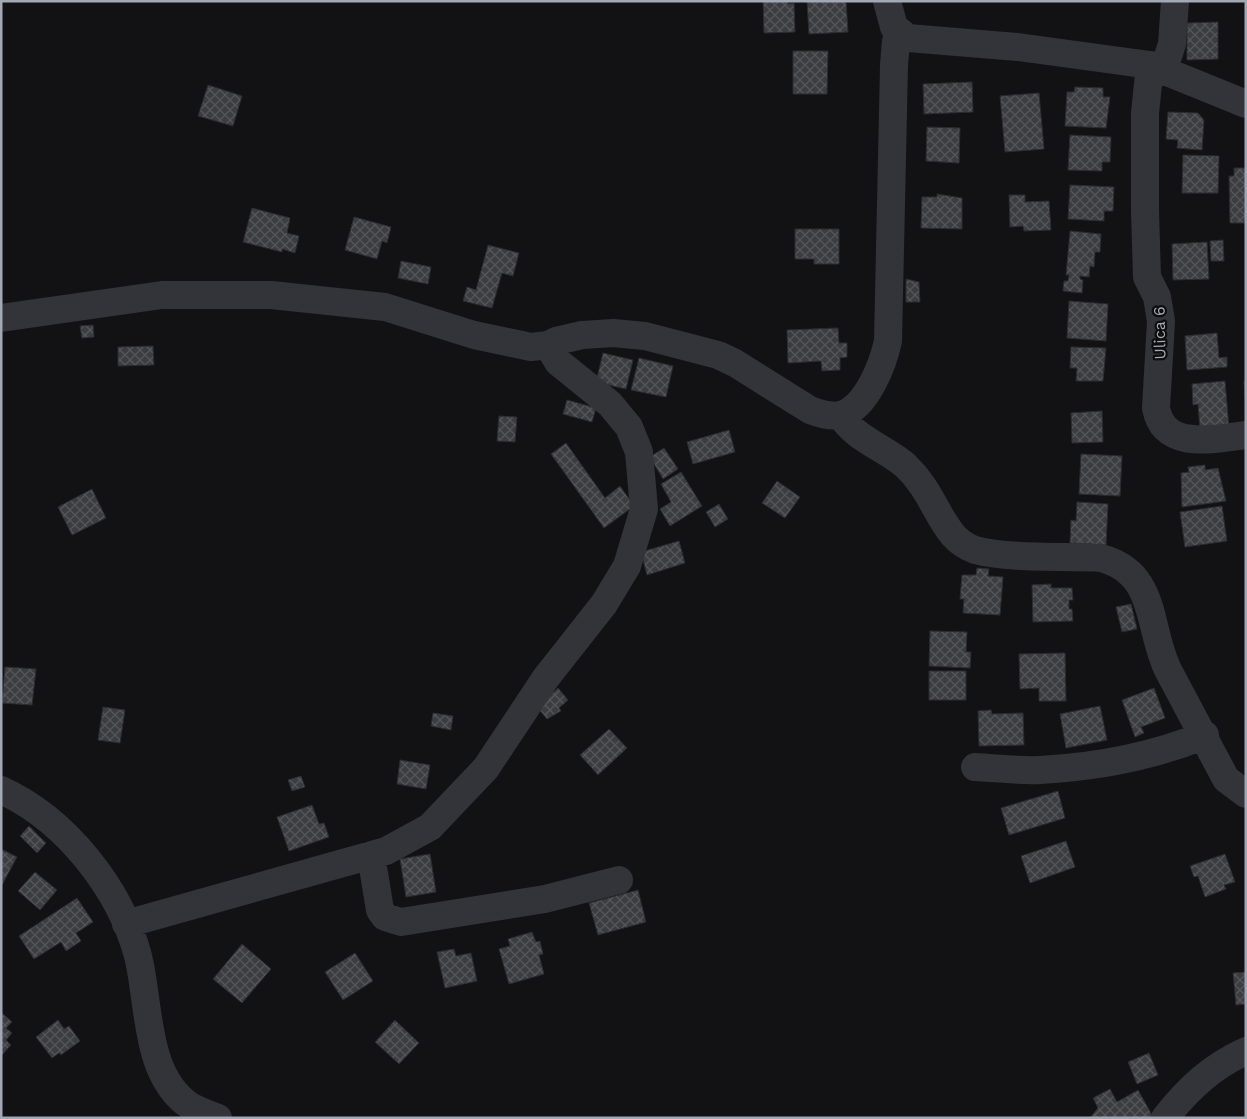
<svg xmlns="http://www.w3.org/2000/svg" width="1247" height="1119" font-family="'Work Sans',sans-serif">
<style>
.building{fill:url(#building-cross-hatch);stroke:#2c2c30}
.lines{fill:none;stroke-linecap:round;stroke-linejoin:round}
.minor{stroke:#333439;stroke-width:28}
.labels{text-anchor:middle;stroke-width:4.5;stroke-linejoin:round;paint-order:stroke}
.street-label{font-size:16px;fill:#a3a8b5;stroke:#0d0d0f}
</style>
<defs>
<pattern id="building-cross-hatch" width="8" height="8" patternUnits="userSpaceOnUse" patternTransform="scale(1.25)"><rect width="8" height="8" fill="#3c3d41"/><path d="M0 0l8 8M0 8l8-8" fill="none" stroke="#55565a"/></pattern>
</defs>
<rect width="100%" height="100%" fill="#121214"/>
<!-- building -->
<path class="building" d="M763 1H788V4L794 3 795 32 764 33Z
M807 1H846L848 32 809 34Z
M1218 22V59L1187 60V23Z
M793 51H828L827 94H793Z
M972 82 973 112 924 114 923 84Z
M208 85 242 96 233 126 198 116Z
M1075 87 1103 88V97H1110L1106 128 1065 126 1067 92H1074Z
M1039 93 1044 149 1005 152 1000 96Z
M1168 112 1198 113 1204 120 1202 150 1177 148 1178 140 1166 139Z
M927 127 960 128 959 163 926 161Z
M1070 135 1111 137 1110 162H1102V171L1068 170Z
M1183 155 1219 156 1218 193H1182Z
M1234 168H1246V223H1230L1229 176H1234Z
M1070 185 1114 187 1113 211H1104V221L1068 219Z
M937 194 962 198V229L921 228 922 197H937Z
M1009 195H1025V202L1049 201 1051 230 1024 231 1023 226 1010 227Z
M252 208 290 218 287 233 299 236 295 253 282 249V252L243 242Z
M354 217 391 227 387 243 382 241 377 259 345 250Z
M795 229H839V264H814V259H795Z
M1070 231 1101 234 1100 252H1095L1094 267 1090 266 1089 277 1080 276V279L1083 280 1082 293 1063 291 1064 281H1068L1069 275H1066Z
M1223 240 1224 261H1211L1210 241Z
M1207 242 1209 279 1173 280 1172 244Z
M488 245 519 253 513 276 502 273 492 308 463 301 467 287 476 290Z
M401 261 431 267 428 284 398 278Z
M906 279 919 282 920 302H906Z
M1069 301 1108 304 1106 341 1067 338Z
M93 325 94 337 82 338 80 326Z
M838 328 839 343H847V357L840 358V370L822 371 821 361 788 363 787 330Z
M1217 333 1219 358 1227 357V367L1187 370 1185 336Z
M153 346 154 365 118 366V347Z
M1071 347 1106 348 1103 381H1076L1077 368H1070Z
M603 353 633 360 626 389 596 382Z
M639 358 673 366 666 397 631 390Z
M1225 381 1229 428 1200 431 1198 404 1193 405 1192 384Z
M1244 381H1246V413Z
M567 400 596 408 592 422 563 414Z
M1102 411 1103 442 1072 443 1071 413Z
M499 416 517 417 515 442 497 441Z
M729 430 735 452 693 464 687 442Z
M566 443 605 498 620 486 634 506 604 528 551 454Z
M664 448 678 469 663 479 650 457Z
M1081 454 1122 456 1120 496 1079 494Z
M1205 465V470L1218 468 1226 501 1182 507 1181 473 1189 472 1188 467Z
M681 472 702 506 670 526 660 509 671 502 661 484Z
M777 481 800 497 785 518 762 503Z
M92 489 106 518 72 535 58 507Z
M1077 502 1108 504 1106 545 1070 543 1071 520 1076 521Z
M719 504 728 519 715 527 706 512Z
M1222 506 1227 541 1185 547 1180 512Z
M679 541 685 563 647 575 641 552Z
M977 568 989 569 988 576 1003 577 1000 615 963 613 964 599H960L962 575H976Z
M1051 584V588H1072L1073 600H1069V609H1072L1073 621 1033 622 1032 585Z
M1131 604 1137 629 1122 632 1116 607Z
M930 631 967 632 966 652H971L970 668 929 666Z
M1065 653 1066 701H1039V688L1020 689 1019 654Z
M5 667 36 669 32 705 2 703Z
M929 671H966V700H929Z
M558 688 568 700 559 708 561 711 547 719 537 707Z
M1154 688 1165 718 1141 727 1144 733 1135 737 1122 700Z
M1100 706 1107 740 1066 748 1060 714Z
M103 707 125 710 120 743 98 740Z
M991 710 992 714 1023 713 1024 745 979 746 978 711Z
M433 713 453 716 451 730 431 726Z
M609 729 627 748 598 775 580 755Z
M400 760 430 765 426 789 397 784Z
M301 776 305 787 292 791 288 780Z
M1058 791 1065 818 1009 835 1001 808Z
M312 805 319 824 324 823 329 837 289 851 277 817Z
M29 826 46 843 37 853 20 836Z
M1066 841 1075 867 1030 883 1021 856Z
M1 849 17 857 1 887Z
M430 854 436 892 406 897 400 859Z
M1225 854 1235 882 1224 885 1226 889 1205 897 1198 876 1194 877 1190 866Z
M35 872 57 890 40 910 18 891Z
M638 890 646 922 598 935 589 903Z
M77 898 93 922 76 933 81 941 66 951 61 942 34 959 19 936Z
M532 932 536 942 540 941 543 954 539 955 544 974 509 984 499 949 510 946 508 939Z
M242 944 271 969 242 1003 213 979Z
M454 949 456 956 471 953 477 981 445 988 437 952Z
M355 953 373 981 343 1000 325 972Z
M1246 972V1004L1236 1005 1233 973Z
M2 1013 12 1022 6 1028 12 1033 6 1040 11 1045 1 1056Z
M58 1020 64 1029 69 1026 80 1041 61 1055 59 1053 52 1058 36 1037Z
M395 1020 419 1043 399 1064 375 1042Z
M1149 1053 1158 1075 1137 1084 1128 1062Z
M1110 1089 1117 1102 1138 1090 1152 1115 1150 1118H1090L1098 1108 1093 1098Z"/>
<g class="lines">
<!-- minor -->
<path class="minor" d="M887 1 894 27 908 38 1018 47 1150 65 1246 104
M1150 65 1145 113V211L1147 277 1157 297 1161 321 1156 408C1164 451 1214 439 1246 435
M1164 69 1172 44 1175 1
M1 318 162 295H271L385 307 474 335 531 347 548 345 556 341 582 335 613 333 645 336 718 355 735 363 810 410C820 414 831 417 841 415 867 407 883 364 888 341L894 65 896 41 900 33
M841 415C853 438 887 449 906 466 930 489 935 513 953 535 959 542 967 547 975 550 1009 559 1065 556 1101 558 1158 573 1147 627 1168 670L1226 779 1246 794
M975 767C996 768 1018 771 1040 770 1095 767 1154 756 1205 735
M1 790C65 819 120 888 138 956 150 1004 144 1075 190 1106 199 1111 208 1114 218 1118
M371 855 380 910 385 917 401 922 545 899 619 880
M126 924 386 851 430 827 486 768 545 679 604 604 627 566 644 509 639 452 629 427 610 404 558 362 548 345
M1165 1118C1188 1089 1212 1066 1246 1051"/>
</g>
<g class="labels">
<!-- street labels -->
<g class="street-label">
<text transform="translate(1159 333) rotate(-91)" y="6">Ulica 6</text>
</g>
</g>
<!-- border -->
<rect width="1247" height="1119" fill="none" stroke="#a3a8b5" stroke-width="5"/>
</svg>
